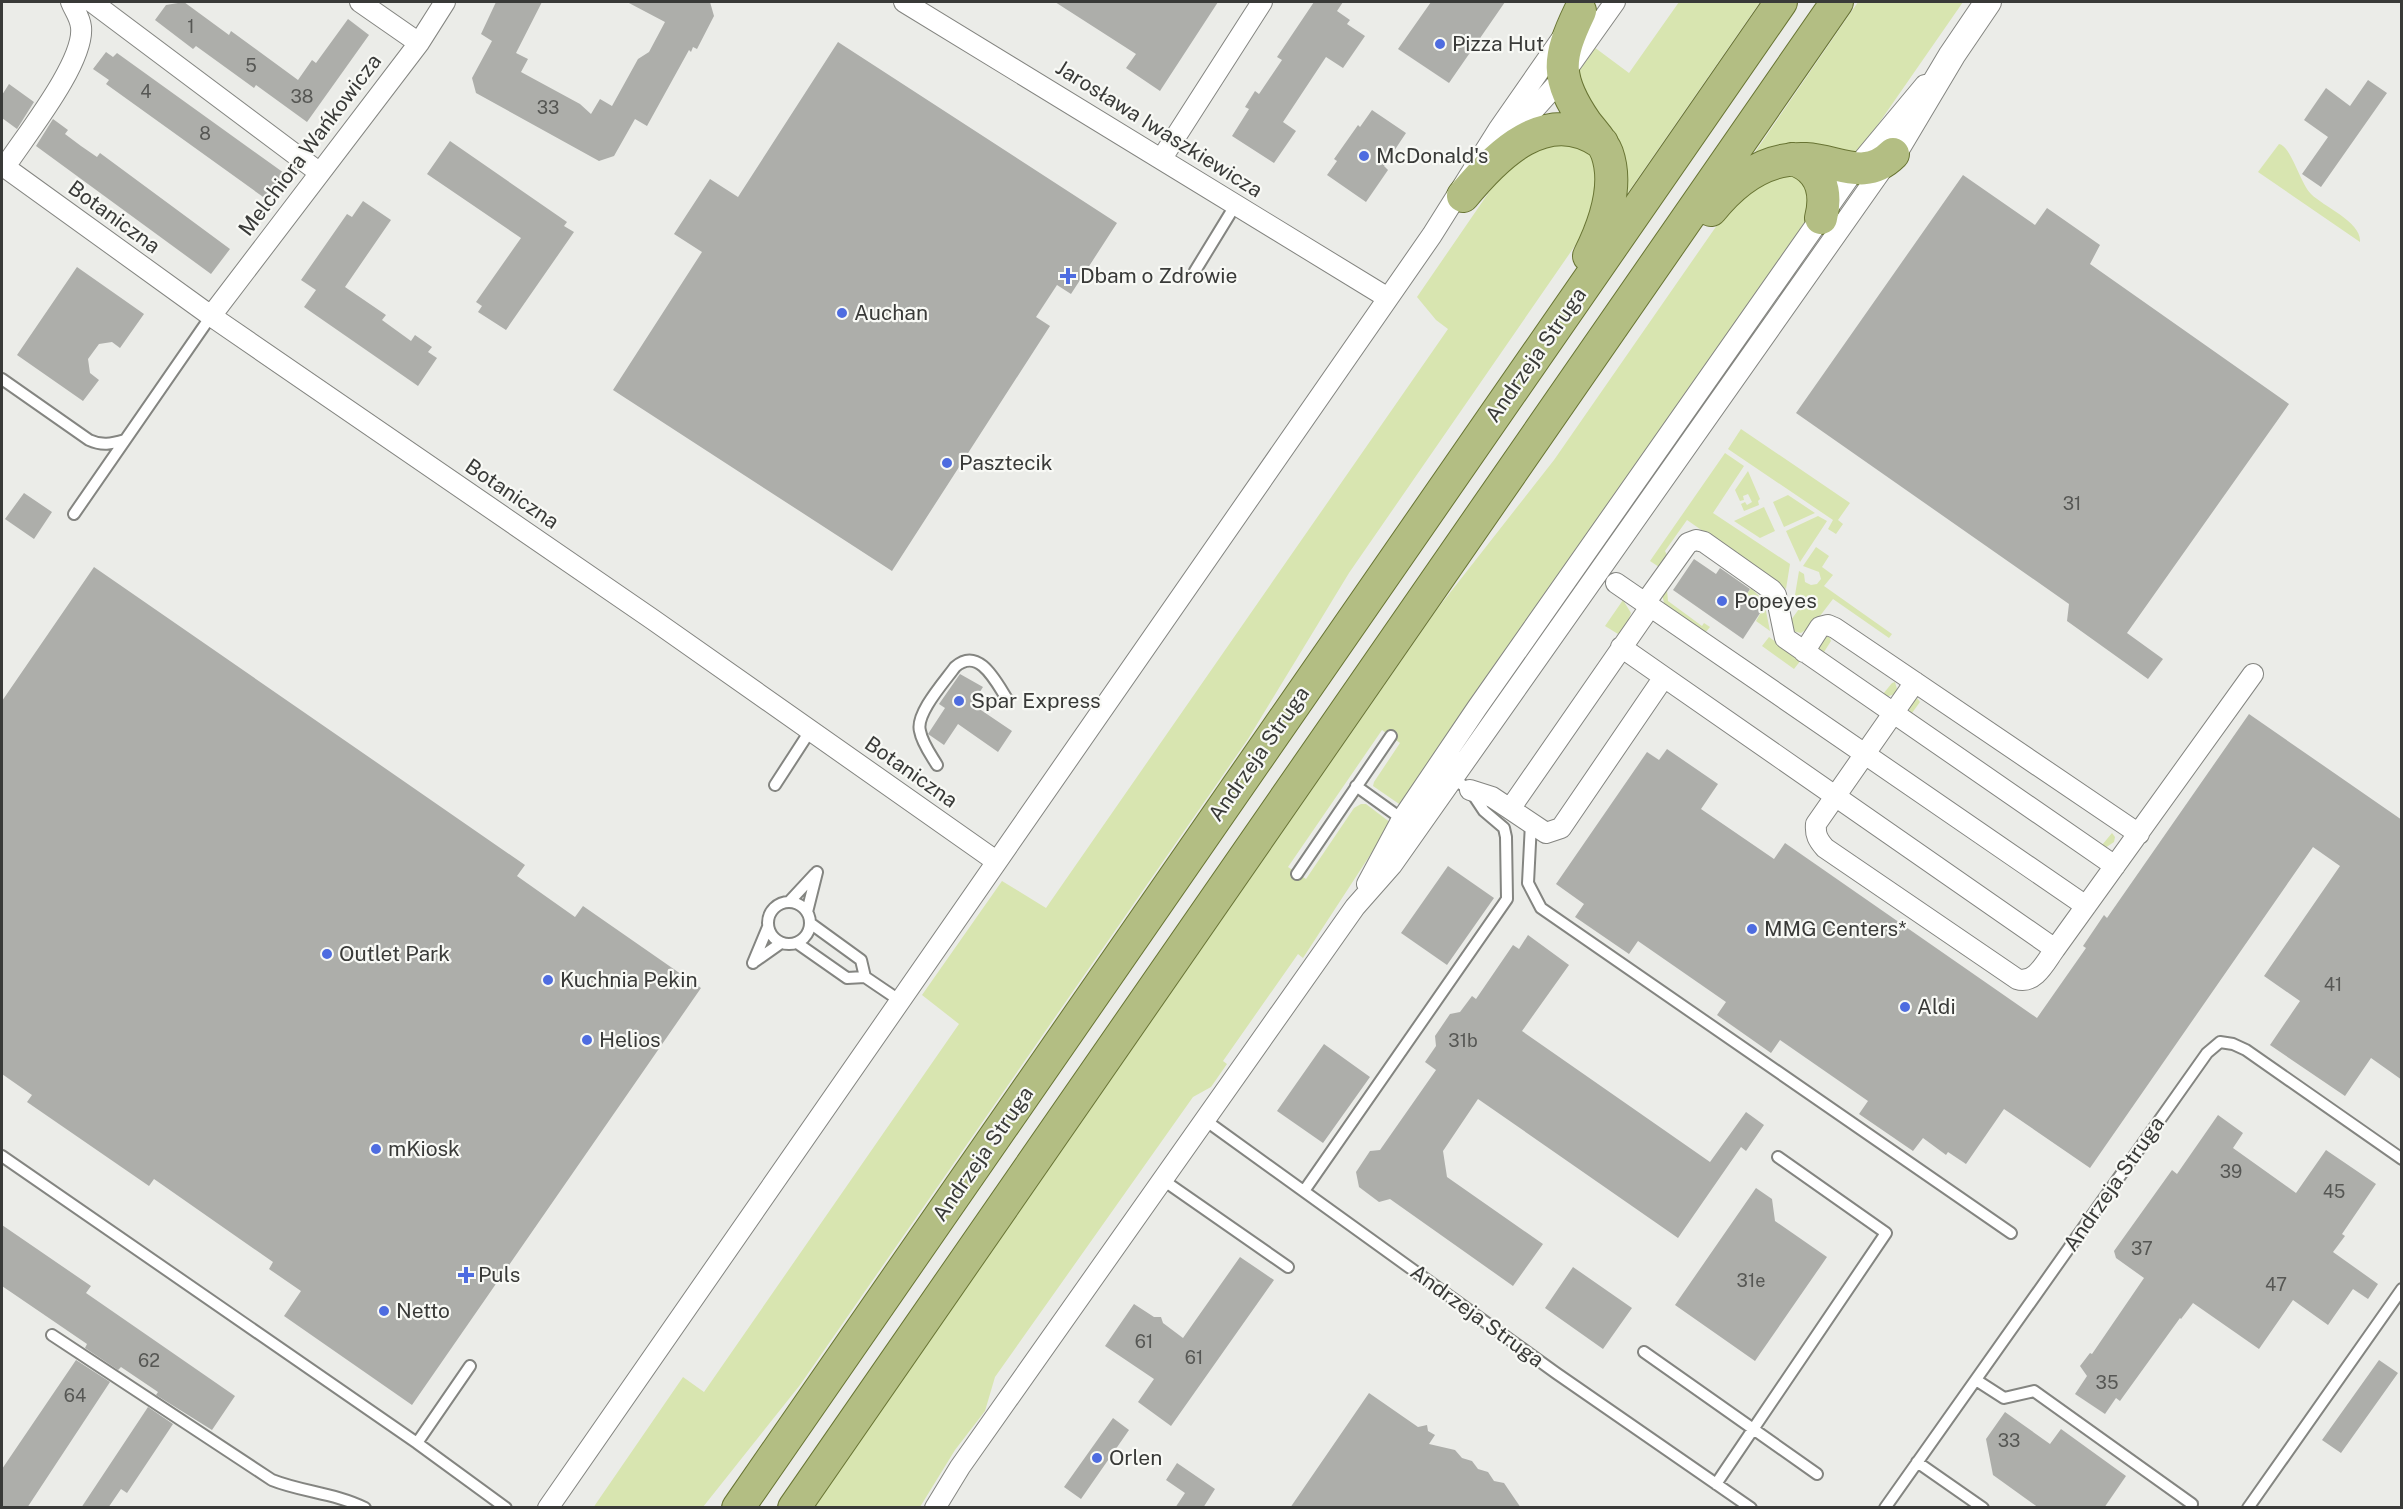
<svg xmlns="http://www.w3.org/2000/svg" width="2403" height="1509" font-family="'Public Sans',sans-serif">
<style>
.green{fill:#d8e5b0}
.building{fill:#adaeaa}
.lines{fill:none;stroke-linecap:round;stroke-linejoin:round}
.service-casing{stroke:#848581;stroke-width:14}
.minor-casing{stroke:#848581;stroke-width:22}
.tertiary-casing{stroke:#848581;stroke-width:28}
.primary-casing{stroke:#687433;stroke-width:34}
.service{stroke:#fff;stroke-width:10}
.minor{stroke:#fff;stroke-width:20}
.tertiary{stroke:#fff;stroke-width:26}
.primary{stroke:#b3be83;stroke-width:32}
.poi-dot{fill:#4e6ce0;stroke:#f8f9f5;stroke-width:2}
.labels{text-anchor:middle;stroke-width:4.5;stroke-linejoin:round;paint-order:stroke}
.number-label{font-size:18px;fill:#565754}
.poi-label{font-size:21px;fill:#393a38;stroke:#f8f9f5;text-anchor:start}
.street-label{font-size:21px;fill:#393a38;stroke:#f8f9f5}
</style>
<rect width="100%" height="100%" fill="#ebece8"/>
<!-- green -->
<path class="green" d="M1679 2H1760L1627 194H1624L1574 77 1594 47 1629 73Z
M1858 2H1963L1854 159 1753 155Z
M1546 142 1584 146 1599 164 1590 224 1349 573 1248 739 800 1385 703 1507 593 1508 683 1377 704 1392 959 1024 922 995 1002 881 1046 908 1448 329 1436 320 1417 297 1509 163Z
M2279 144C2291 146 2300 183 2311 194 2324 207 2362 222 2360 242L2258 172Z
M1765 175H1796C1816 194 1811 209 1803 232L1402 806 1373 786 1374 782 1400 743 1382 730 1288 867 1306 879 1354 808 1361 804H1366L1391 823 1303 958 1298 954 1223 1061 1227 1064 1211 1087 1193 1097 995 1377 985 1411 955 1450 920 1507 814 1508 1438 608 1554 460 1731 205Z
M1741 429 1850 503 1838 520 1843 524 1836 534 1828 529 1833 520 1728 449Z
M1725 453 1744 466 1713 513 1790 564 1786 589 1687 520 1665 551 1669 559 1662 569 1650 561Z
M1748 471 1760 499 1758 501 1759 505 1744 511 1741 504 1745 502 1747 505 1752 502 1748 494 1743 496 1744 500 1740 501 1735 490Z
M1788 495 1815 513 1784 527 1773 502Z
M1764 507 1775 531 1760 538 1734 521Z
M1818 516 1827 521 1800 562 1786 531Z
M1816 547 1829 556 1822 567 1833 575 1824 586 1892 634 1889 638 1833 599 1813 625 1801 633 1792 631 1791 620 1804 602 1795 595 1799 571 1804 574 1805 582 1811 585 1817 584 1821 579 1819 572 1803 566Z
M1671 583 1667 590 1668 601 1702 626 1704 623 1710 627 1705 633 1664 603 1662 594Z
M1751 588 1764 601 1770 631 1756 621 1764 607 1746 595Z
M1623 600 1631 613 1627 624 1618 634 1605 626Z
M1829 636 1831 641 1824 652 1883 694 1892 683 1895 682 1897 689 1895 694 1886 697 1820 653 1818 648 1823 638Z
M1769 637 1801 660 1794 669 1762 646Z
M1917 698 1920 702 1912 713 2102 845 2112 833 2115 837 2114 842 2105 848 1911 715 1908 706Z"/>
<!-- building -->
<path class="building" d="M184 2 229 35 231 31 298 80 312 60 316 63 348 19 369 35 307 122 256 85 254 88 196 46 193 49 155 20 166 5Z
M496 2H542L516 53 528 59 521 72 580 104 591 114 600 99 612 106 638 59 649 52 665 22 627 2H710L714 16 697 49 693 47 691 52 689 50 647 126 635 119 614 156 599 161 476 93 472 78 492 41 481 34Z
M1055 2H1218L1160 91 1126 68 1136 54Z
M1314 2H1343L1337 11 1350 20 1347 24 1365 36 1343 68 1326 57 1283 122 1296 131 1274 163 1232 136 1249 109 1245 107 1255 91 1259 94 1282 60 1277 57Z
M1431 2H1505L1449 83 1398 49Z
M838 42 1117 223 1071 294 1057 285 1036 317 1050 326 892 571 613 390 702 252 674 234 710 179 738 197Z
M106 52 113 57 117 53 284 173 266 199 106 84 109 80 93 69Z
M2368 80 2387 93 2321 187 2302 174 2328 137 2304 120 2326 88 2350 106Z
M9 84 34 102 17 129 2 118V95Z
M1372 110 1406 133 1384 166 1388 170 1366 202 1327 175 1337 161 1334 159 1358 125 1360 127Z
M53 119 68 130 65 134 81 146 97 157 100 153 230 249 211 274 36 146Z
M450 141 567 222 564 226 574 232 506 330 478 312 482 306 476 302 521 238 427 174Z
M1963 175 2035 225 2047 208 2100 245 2090 264 2289 404 2127 633 2163 659 2148 679 2067 621 2069 604 1796 413Z
M363 201 391 220 345 287 386 315 382 320 411 341 415 335 432 347 428 352 437 358 418 386 304 307 316 290 301 280 347 214 352 217Z
M77 267 144 314 120 348 112 342 99 344 88 359 90 373 99 380 83 401 17 355Z
M24 493 52 512 34 539 5 519Z
M1694 559 1716 574 1720 568 1750 589 1746 595 1764 607 1743 639 1673 590Z
M94 567 525 865 517 876 575 917 583 906 701 988 412 1405 284 1316 301 1291 269 1269 273 1262 154 1179 149 1186 27 1102 32 1095 2 1074V701Z
M960 674 983 687 972 704 1012 731 998 752 958 724 944 745 928 734 945 708 939 704Z
M2249 714 2402 820V1080L2371 1058 2345 1096 2270 1045 2300 1001 2264 976 2340 866 2313 847 2090 1168 2004 1109 1966 1164 1948 1152 1946 1155 1923 1138 1913 1151 1859 1114 1868 1101 1780 1040 1771 1053 1717 1015 1726 1002 1638 941 1629 954 1575 917 1584 904 1556 884 1647 752 1659 760 1667 749 1718 784 1701 809 1774 859 1785 843 2037 1018 2086 948 2083 946 2104 915 2107 918Z
M1448 866 1494 898 1447 965 1401 933Z
M1528 935 1569 965 1522 1031 1710 1162 1746 1112 1764 1125 1746 1151 1741 1147 1678 1238 1478 1099 1443 1151 1447 1177 1543 1244 1513 1286 1390 1199 1379 1202 1359 1187 1356 1172 1370 1151 1380 1150 1436 1070 1425 1062 1436 1046 1435 1036 1450 1014 1460 1012 1472 996 1476 999 1513 945 1519 949Z
M1324 1044 1370 1077 1323 1143 1277 1111Z
M2218 1115 2243 1133 2233 1148 2296 1193 2326 1150 2376 1184 2342 1234 2345 1236 2333 1252 2378 1284 2368 1299 2353 1289 2328 1325 2293 1300 2259 1349 2193 1303 2181 1319 2180 1318 2120 1401 2116 1398 2105 1414 2075 1394 2087 1376 2080 1366 2090 1353 2092 1354 2144 1278 2116 1258 2114 1251 2172 1170 2177 1174Z
M1756 1188 1772 1199 1775 1221 1827 1257 1755 1361 1675 1305Z
M2 1225 91 1286 86 1293 235 1396 212 1430 156 1395 158 1392 121 1367 118 1370 85 1348 87 1344 2 1286Z
M1240 1257 1274 1280 1171 1426 1138 1402 1154 1379 1105 1346 1134 1304 1154 1317H1161L1163 1323 1183 1338Z
M1573 1267 1632 1308 1603 1349 1545 1308Z
M76 1360 110 1382 27 1508H2V1469Z
M2379 1360 2398 1373 2341 1453 2322 1440Z
M1369 1393 1418 1427 1427 1425 1428 1431 1435 1435 1429 1444 1455 1450 1462 1458 1472 1461 1478 1469 1488 1472 1494 1481 1504 1483 1521 1508H1290Z
M148 1407 173 1424 127 1493 121 1489 108 1508H81Z
M2005 1412 2050 1444 2061 1429 2126 1476 2104 1508H2039L1993 1475 1986 1439Z
M1113 1418 1129 1430 1081 1499 1064 1487Z
M1177 1463 1215 1489 1203 1508H1175L1185 1493 1166 1480Z"/>
<g class="lines">
<!-- service casing -->
<g class="service-casing">
<path id="service" d="M1195 271 1236 204
M2 379 89 440C102 446 111 444 125 440
M74 514 211 316
M937 765C931 755 922 743 920 731 915 714 945 681 955 667 979 646 996 682 1007 699
M775 785 810 731
M1356 786 1402 819
M1531 823 1528 883 1541 908 2011 1233
M1297 874 1391 736
M768 923a21 21 0 1 1 42 0a21 21 0 1 1-42 0Z
M789 902 815 874
M807 912 817 872
M810 923 861 960 865 977
M797 943 847 978 865 977 899 1000
M754 962 781 943
M753 963 768 927
M1205 1120 1556 1373 1751 1508
M2 1156 417 1443 506 1508
M1163 1180 1288 1267
M1304 1191 1507 899 1506 837 1504 828 1484 811 1470 790 1449 776
M52 1335 272 1480C302 1492 335 1493 365 1508
M1644 1352 1817 1474
M1976 1380 2004 1398 2034 1391 2192 1504 2191 1508
M417 1443 470 1366
M1917 1462 1983 1508
M1716 1484 1886 1233 1778 1157
M1885 1508 2207 1053 2220 1042 2233 1044 2246 1050 2402 1159
M2248 1508 2402 1289"/>
</g>
<!-- minor casing -->
<g class="minor-casing">
<path id="minor" d="M92 2 320 173
M360 2 419 43
M904 2 1388 298
M1504 143 1556 85 1615 2
M1162 158 1262 2
M2 165 211 316 652 619 996 861
M5 167C25 136 85 62 81 27 80 17 74 10 71 2
M211 316 419 43 445 2
M1616 583 2086 906
M1645 603 1688 543 1696 540 1704 542 1772 590 1776 595 1785 638 2115 866
M1621 647 1664 677
M1804 652 1820 627 1828 625 1835 628 2139 834
M1915 682 1816 824C1815 835 1818 840 1825 848L2017 979C2035 985 2046 961 2055 949
M1470 790 1492 797 1510 809 1650 607
M1510 809 1546 833 1561 828 1664 677 2055 949 2253 674
M1367 884 1402 819 1477 708 1855 169 1925 85
M548 1508 1432 235 1498 130 1562 38
M935 1508 960 1467 1355 907 1392 865 1888 161"/>
</g>
<!-- tertiary casing -->
<g class="tertiary-casing">
<path id="tertiary" d="M1893 154 1952 55 1988 2"/>
</g>
<!-- primary casing -->
<g class="primary-casing">
<path id="primary" d="M1580 11C1557 59 1555 78 1586 123 1593 132 1603 142 1607 153 1619 187 1604 226 1589 256
M1792 159C1820 167 1828 190 1821 218
M1463 196C1496 156 1546 104 1602 143
M1711 210C1735 180 1766 157 1806 159 1839 161 1865 182 1893 154
M738 1508 1781 2
M794 1508 1837 2"/>
</g>
<!-- service -->
<use href="#service" class="service"/>
<!-- minor -->
<use href="#minor" class="minor"/>
<!-- tertiary -->
<use href="#tertiary" class="tertiary"/>
<!-- primary -->
<use href="#primary" class="primary"/>
</g>
<!-- markers -->
<g class="poi-dot">
<circle cx="1440" cy="44" r="6"/>
<circle cx="1364" cy="156" r="6"/>
<path d="M1065 267h6v6h6v6h-6v6h-6v-6h-6v-6h6z"/>
<circle cx="842" cy="313" r="6"/>
<circle cx="947" cy="463" r="6"/>
<circle cx="1722" cy="601" r="6"/>
<circle cx="959" cy="701" r="6"/>
<circle cx="1752" cy="929" r="6"/>
<circle cx="327" cy="954" r="6"/>
<circle cx="548" cy="980" r="6"/>
<circle cx="1905" cy="1007" r="6"/>
<circle cx="587" cy="1040" r="6"/>
<circle cx="376" cy="1149" r="6"/>
<path d="M463 1266h6v6h6v6h-6v6h-6v-6h-6v-6h6z"/>
<circle cx="384" cy="1311" r="6"/>
<circle cx="1097" cy="1458" r="6"/>
</g>
<g class="labels">
<!-- number labels -->
<g class="number-label">
<text x="191" y="33">1</text>
<text x="251" y="72">5</text>
<text x="146" y="98">4</text>
<text x="302" y="103">38</text>
<text x="548" y="114">33</text>
<text x="205" y="140">8</text>
<text x="2072" y="510">31</text>
<text x="2333" y="991">41</text>
<text x="1463" y="1047">31b</text>
<text x="2231" y="1178">39</text>
<text x="2334" y="1198">45</text>
<text x="2142" y="1255">37</text>
<text x="1751" y="1287">31e</text>
<text x="2276" y="1291">47</text>
<text x="1144" y="1348">61</text>
<text x="1194" y="1364">61</text>
<text x="149" y="1367">62</text>
<text x="2107" y="1389">35</text>
<text x="75" y="1402">64</text>
<text x="2009" y="1447">33</text>
</g>
<!-- poi labels -->
<g class="poi-label">
<text x="1452" y="51">Pizza Hut</text>
<text x="1376" y="163">McDonald's</text>
<text x="1080" y="283">Dbam o Zdrowie</text>
<text x="854" y="320">Auchan</text>
<text x="959" y="470">Pasztecik</text>
<text x="1734" y="608">Popeyes</text>
<text x="971" y="708">Spar Express</text>
<text x="1764" y="936">MMG Centers*</text>
<text x="339" y="961">Outlet Park</text>
<text x="560" y="987">Kuchnia Pekin</text>
<text x="1917" y="1014">Aldi</text>
<text x="599" y="1047">Helios</text>
<text x="388" y="1156">mKiosk</text>
<text x="478" y="1282">Puls</text>
<text x="396" y="1318">Netto</text>
<text x="1109" y="1465">Orlen</text>
</g>
<!-- street labels -->
<g class="street-label">
<text transform="translate(1159 129) rotate(32)" y="7">Jarosława Iwaszkiewicza</text>
<text transform="translate(310 145) rotate(-53)" y="7">Melchiora Wańkowicza</text>
<text transform="translate(114 217) rotate(36)" y="7">Botaniczna</text>
<text transform="translate(1536 355) rotate(-55)" y="7">Andrzeja Struga</text>
<text transform="translate(512 494) rotate(34)" y="7">Botaniczna</text>
<text transform="translate(1259 754) rotate(-55)" y="7">Andrzeja Struga</text>
<text transform="translate(911 772) rotate(35)" y="7">Botaniczna</text>
<text transform="translate(983 1154) rotate(-55)" y="7">Andrzeja Struga</text>
<text transform="translate(2114 1184) rotate(-55)" y="7">Andrzeja Struga</text>
<text transform="translate(1477 1316) rotate(36)" y="7">Andrzeja Struga</text>
</g>
</g>
<!-- border -->
<rect width="2403" height="1509" fill="none" stroke="#393a38" stroke-width="6"/>
</svg>
